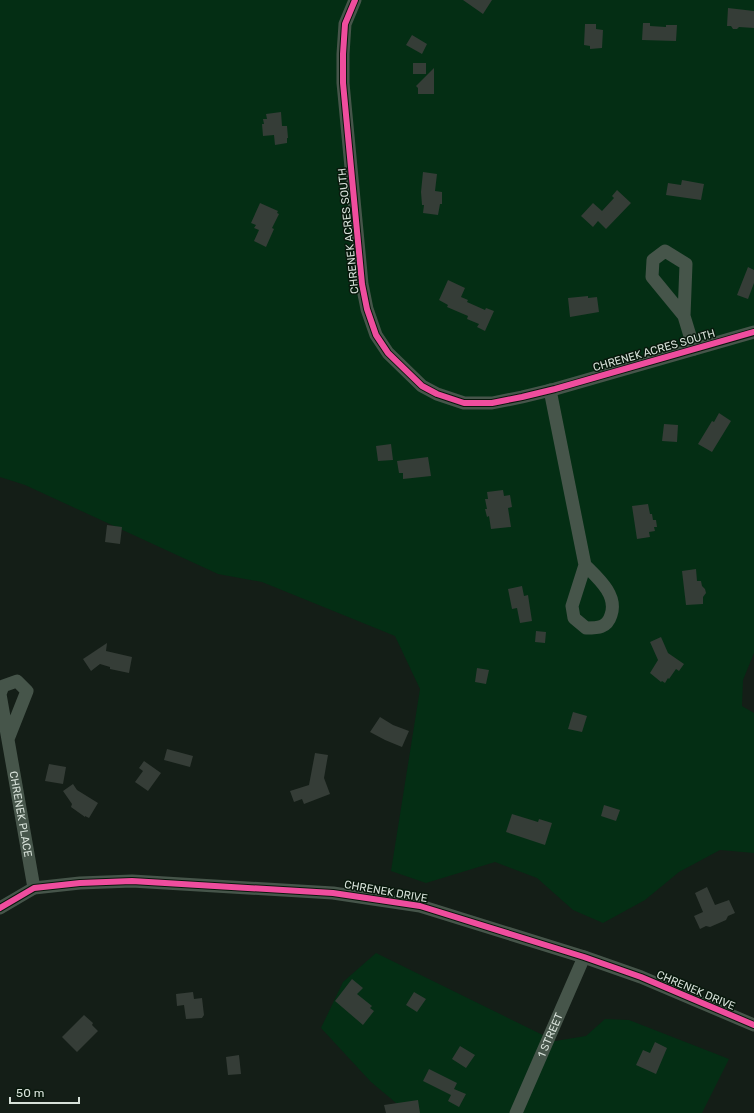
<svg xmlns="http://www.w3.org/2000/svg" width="754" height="1113" font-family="Rubik,sans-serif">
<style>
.green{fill:#042e14}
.building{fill:#353d37}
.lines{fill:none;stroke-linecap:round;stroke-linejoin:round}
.minor{stroke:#46554a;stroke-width:13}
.cycleway-casing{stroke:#08180c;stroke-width:8}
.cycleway{stroke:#ef4d9e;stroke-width:6}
.labels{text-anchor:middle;stroke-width:3;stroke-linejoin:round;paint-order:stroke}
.street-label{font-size:11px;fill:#d7e1d9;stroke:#08180c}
</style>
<rect width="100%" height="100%" fill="#141e17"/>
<!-- green -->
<path class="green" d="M0 0H754V653L743 680 742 706 754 713V853L720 850 679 872 645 900 603 923 573 910 537 878 495 862 426 883 391 871 420 689 395 636 262 582 218 574 25 485 0 477Z
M376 953 555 1041 586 1036 605 1019 629 1020 729 1059 702 1113H408L371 1082 321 1028 343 982Z"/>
<!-- building -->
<path class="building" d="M463 0H492L483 14Z
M728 8 754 11V28L739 27 737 29H733L731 26H727Z
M643 23H650V26L666 27V25H677L676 41 642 40Z
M585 24H596V29L603 30 602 48 590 49V46L584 45Z
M412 35 427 44 422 54 406 45Z
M413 63H426V74H413Z
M434 68V94H418V88L416 86Z
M281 112 282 126H287L288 138H287V143L275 145 274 135 263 136 262 124H264L263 119H267L266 114Z
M423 172 437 174 435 191 442 192V204H440L438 215 423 213 424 205H422L421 192Z
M682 180 704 184 701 200 666 195 668 183 681 185Z
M617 190 631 203 606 229 598 221 593 227 581 216 593 203 602 211 614 198 612 196Z
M260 203 278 211 277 213 279 214 272 228 274 229 266 247 254 241 259 230 254 228 256 225 251 223Z
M748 267 754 270V283L748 299 737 295Z
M448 280 465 288 461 297 468 300 467 302 485 310 486 308 494 311 485 331 477 327 479 324 467 319 468 316 447 307 448 305 439 300Z
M588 296V298L597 297 599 312 570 317 568 298Z
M719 413 731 421 712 452 698 444 712 421 714 422Z
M664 424 678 425 677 442 662 441Z
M391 444 393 460 378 461 376 446Z
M428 457 431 476 403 479V473H399L397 461Z
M503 490 504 496 510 495 512 507 508 508 511 527 491 529 489 516 487 517 485 509H487L485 499H488L487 492Z
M648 504 650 514H652L653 520H656L657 527H654L655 531 649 532 650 537 637 539 632 506Z
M107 525 122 527 120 544 105 542Z
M696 569 697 581H701L702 586 705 589 706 593 703 597V604L686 605 682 571Z
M522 586 524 596 528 595 532 621 520 623 517 608 512 609 508 589Z
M536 631 546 632 545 643 535 642Z
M661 637 668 653 684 664 679 671 676 669 669 679 668 678 665 683 662 681 661 682 650 673 658 660 650 642Z
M107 643 106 651 132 657 129 673 110 669V667L100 664 91 671 83 659Z
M477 668 489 670 486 684 475 682Z
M573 712 587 716 582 732 568 729Z
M380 717 393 725 409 731 402 747 385 740 370 732Z
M167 749 193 756 190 767 164 760Z
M315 753 328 755 324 778 330 794 304 804 302 799 294 802 290 791 309 785Z
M144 761 161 773 148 791 135 782 143 771 139 768Z
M49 764 66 767 63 784 45 781Z
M73 784 77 790 98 803 89 818 85 816V817L71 807 72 804 63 791Z
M604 805 620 810 616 821 601 816Z
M512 814 538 822 539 819 552 823 545 845 506 832Z
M707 887 715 905 729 900 735 913 728 916 726 920 710 927 706 926 700 929 694 916 703 912 695 893Z
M352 979 363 988 357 994 372 1006 370 1008 374 1011 363 1025 335 1001Z
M193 992 194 999 202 998 204 1015 202 1018 186 1019 184 1005 177 1006 176 994Z
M414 992 426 999 417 1012 406 1005Z
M84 1015 93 1023 92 1025 98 1031 77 1052 62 1037Z
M655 1042 667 1048 656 1074 636 1065 643 1050 650 1053Z
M460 1046 475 1055 466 1068 452 1059Z
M239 1055 241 1074 228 1075 226 1057Z
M429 1069 457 1083 454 1089 466 1094 459 1107 448 1101 451 1095 423 1081Z
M418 1100 420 1113H386L384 1105Z"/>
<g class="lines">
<!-- minor -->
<g class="minor">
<path d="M355 0 345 24 343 54V83L362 284 367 309 376 335 388 353 422 386 437 394 464 403H492L522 397 555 389 754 332"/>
<path d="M684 316 652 277 653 260 665 251 686 264 684 316 694 349"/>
<path d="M550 390 585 565 572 606 574 618 586 628C598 628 607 628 611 615 618 595 598 578 585 565"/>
<path id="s1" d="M8 739 27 691 17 681 3 686 0 694 34 888"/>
<path d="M0 908 34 888 80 883 132 881 333 893 420 906 584 957 641 977 754 1025"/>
<path id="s2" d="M516 1113 584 957"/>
</g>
<!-- cycleway casing -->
<g class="cycleway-casing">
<path id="cycleway" d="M355 0 345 24 343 54V83L362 284 367 309 376 335 388 353 422 386 437 394 464 403H492L522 397 555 389 754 332
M0 908 34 888 80 883 132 881 333 893 420 906 584 957 641 977 754 1025"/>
</g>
<!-- cycleway -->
<use href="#cycleway" class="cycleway"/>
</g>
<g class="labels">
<!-- street labels -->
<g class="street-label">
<text transform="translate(348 231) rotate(-96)" y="4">CHRENEK ACRES SOUTH</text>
<text transform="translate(654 350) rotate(-16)" y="4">CHRENEK ACRES SOUTH</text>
<text dy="4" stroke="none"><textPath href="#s1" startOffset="211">CHRENEK PLACE</textPath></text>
<text transform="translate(386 891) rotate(10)" y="4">CHRENEK DRIVE</text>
<text transform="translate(696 990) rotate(23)" y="4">CHRENEK DRIVE</text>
<text dy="4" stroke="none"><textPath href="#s2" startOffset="85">1 STREET</textPath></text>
</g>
</g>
<!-- scale -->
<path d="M10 1097v6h69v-6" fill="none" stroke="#d7e1d9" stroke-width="2"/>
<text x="16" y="1097" font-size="12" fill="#d7e1d9" stroke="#08180c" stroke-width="3" paint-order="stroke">50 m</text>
</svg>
